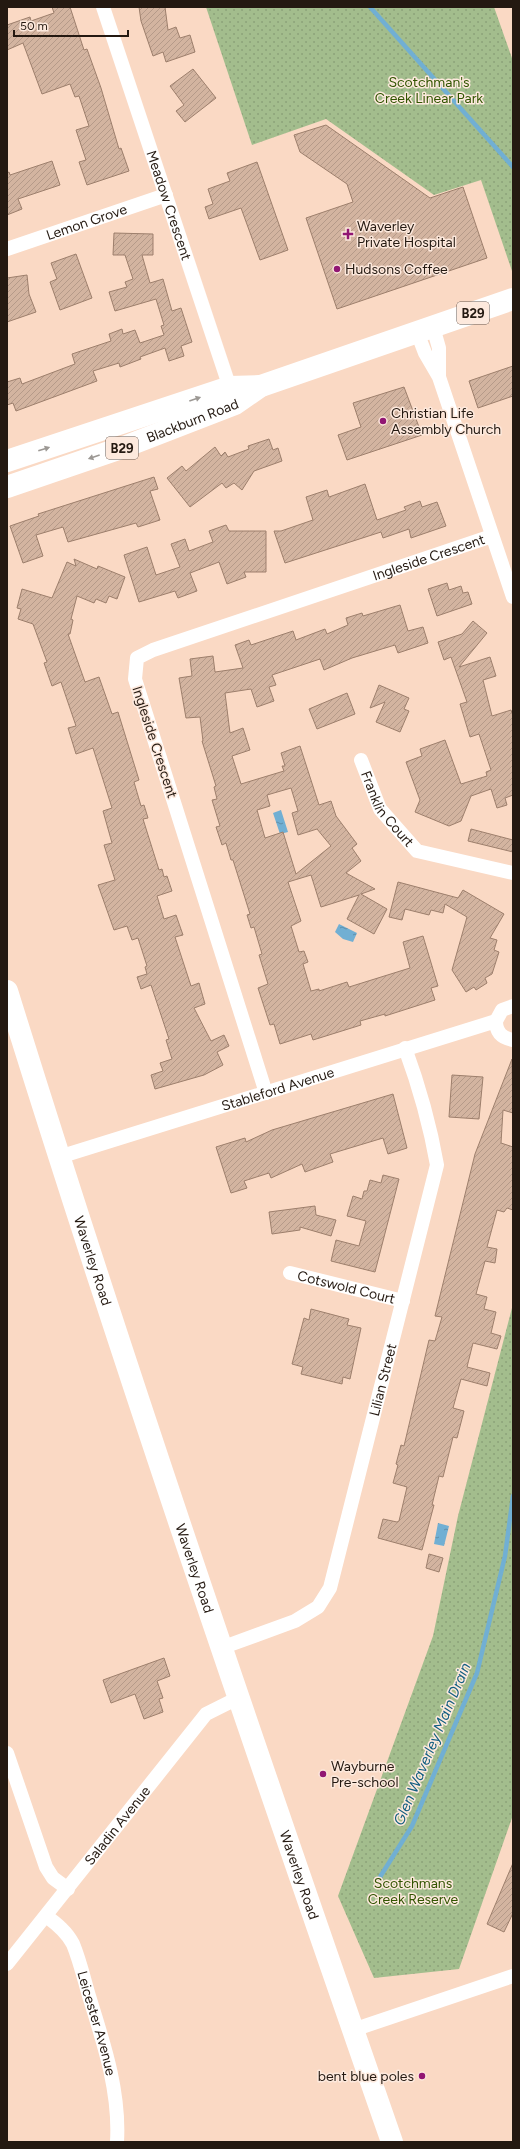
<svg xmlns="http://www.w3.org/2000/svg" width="520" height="2149" font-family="Figtree,sans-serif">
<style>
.park{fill:url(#park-dots)}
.water{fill:url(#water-ripples)}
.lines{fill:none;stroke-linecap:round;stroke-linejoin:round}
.stream{stroke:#71afd3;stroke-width:4.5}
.building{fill:url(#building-hatch);stroke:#9d7f6c;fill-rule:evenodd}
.street{stroke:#fff;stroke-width:14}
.primary{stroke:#fff;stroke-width:22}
.oneway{fill:#9c9894}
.poi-dot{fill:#911673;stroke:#fde9dd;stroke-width:1.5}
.labels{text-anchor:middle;stroke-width:3;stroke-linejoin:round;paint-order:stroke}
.shield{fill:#fde9dd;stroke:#65574e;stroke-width:1}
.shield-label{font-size:13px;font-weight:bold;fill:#241911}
.park-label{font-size:14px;fill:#315400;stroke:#fde9dd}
.street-label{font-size:14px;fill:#241911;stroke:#fde9dd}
.poi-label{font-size:14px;fill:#241911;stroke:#fde9dd;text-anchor:start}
.water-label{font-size:15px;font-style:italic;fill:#125e81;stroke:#fde9dd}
</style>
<defs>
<pattern id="park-dots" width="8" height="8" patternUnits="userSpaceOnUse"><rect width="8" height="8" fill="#a3bd8d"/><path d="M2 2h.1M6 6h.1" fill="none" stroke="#8ca279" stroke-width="1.8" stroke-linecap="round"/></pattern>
<pattern id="water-ripples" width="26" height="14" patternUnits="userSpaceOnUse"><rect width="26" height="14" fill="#71afd3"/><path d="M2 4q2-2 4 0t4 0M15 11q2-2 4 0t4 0" fill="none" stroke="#5d8eaa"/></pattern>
<pattern id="building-hatch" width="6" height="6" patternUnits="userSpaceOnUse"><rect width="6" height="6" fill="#d3b4a0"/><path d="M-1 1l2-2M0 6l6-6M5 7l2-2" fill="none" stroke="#b59a89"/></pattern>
</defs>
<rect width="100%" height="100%" fill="#fad9c4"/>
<!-- park -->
<path class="park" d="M206 7H494L513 61V274L481 180 434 195 326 119 252 145Z
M513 1304V1815L459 1969 374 1978 338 1896 433 1636 458 1516Z"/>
<!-- water -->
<path class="water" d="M281 810 288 832 280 834 273 813Z
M339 924 357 933 353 942 343 939 335 932Z
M438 1523 449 1526 444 1546 434 1544Z"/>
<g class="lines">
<!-- stream -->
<path class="stream" d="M370 7 513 167
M380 1877 412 1826 477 1673 505 1556 513 1496"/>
</g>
<!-- building -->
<path class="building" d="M52 7H70L84 50 87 49 101 88 119 149 121 148 129 171 87 185 79 162 86 160 76 130 89 126 79 96 75 97 70 84 42 94 23 43 7 50V25L30 17 31 21 54 13Z
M139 7H165L168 30 176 27 180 38 190 35 195 52 166 62 163 52 153 56 141 21Z
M193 69 216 98 185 122 176 111 184 105 170 86Z
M326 125 430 198 463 187 487 258 337 309 306 218 353 202 347 184 300 152 294 135Z
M52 161 60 185 18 199 22 209 7 215V173L9 172 10 175Z
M257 162 288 250 260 260 241 208 209 219 205 207 213 204 208 189 230 181 227 173Z
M114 233 153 234V255H142L150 283 163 279 172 311 181 308 192 342 181 346 184 356 169 361 165 348 140 357 141 359 120 367 119 363 93 371 97 381 16 411 13 403 7 405V382L20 378 22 384 75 364 72 354 111 341 109 334 122 329 123 334 135 330 140 343 164 335 161 326 164 325 156 299 115 311 109 292 127 287 125 282 133 279 125 255H113Z
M76 254 92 298 60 310 50 282 57 279 51 263Z
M27 275 29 294 36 312 7 322V278Z
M513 366V396L478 408 469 381Z
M404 387 422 435 347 460 338 435 361 427 353 403Z
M269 439 273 450 278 448 282 461 254 471 242 490 234 483 226 488 222 483 190 507 167 478 182 466 186 471 215 447 221 456 225 452 228 457 249 449 248 446Z
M154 477 158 489 150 491 160 520 138 527 136 523 68 542 63 527 36 535 43 556 23 563 10 526 39 516 38 514Z
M365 484 377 520 406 510 404 507 420 501 422 507 437 502 446 526 411 538 409 529 383 538 381 532 285 563 274 531H281L313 520 306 497 327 490 329 497Z
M226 525 229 531H266V572H244L246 577 227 584 219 562 190 573 197 591 178 598 175 591 139 602 124 555 147 547 156 575 180 567 171 544 185 539 189 551 213 542 209 531Z
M74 559 97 569 98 566 125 577 117 599 109 596 106 603 96 599 94 603 77 596 71 619 73 620 70 634H68L85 682 99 677 112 714 118 712 139 780 134 782 141 806 144 805 148 818 143 819 159 870 162 869 164 877 167 876 172 891 157 896 164 919 176 915 183 935 175 937 191 986 199 983 205 1004 194 1008 211 1041 224 1035 229 1046 217 1052 223 1065 204 1075 155 1089 151 1075 163 1071 160 1063 172 1059 166 1040 169 1039 151 985 141 989 137 977 147 974 145 967 147 966 138 938 132 940 127 926 114 930 98 885 115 880 104 845 112 843 103 811 112 808 93 748 76 754 68 728 76 726 61 682 52 686 44 663 47 662 33 624 18 619 21 609 17 608 22 589 52 598 67 562 76 566Z
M447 583 449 590 461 586 463 593 468 592 472 604 437 616 428 589Z
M400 605 408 631 423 627 428 643 398 653 395 645 352 658 324 670 320 659 272 675 276 685 269 687 274 701 257 707 251 689 225 693 230 733 243 728 250 750 232 756 241 784 284 771 282 766H285L281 753 300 746 319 805 331 801 336 816 357 844 352 848 361 861 346 873 375 889 361 894 387 909 374 934 347 919 359 895 321 907 311 875 288 882 301 921 291 926 299 952 304 951 308 962 303 964 311 991 319 989V991L347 982 349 987 410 968 403 942 423 936 438 986 431 988 435 1000 385 1016V1014L360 1021 361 1025 313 1040 311 1034 280 1044 274 1024 270 1025 258 988 268 984 259 955 262 954 254 927 251 928 247 915 250 914 233 860H231L226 843 222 845 216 827 220 826 212 800 217 799 214 787 216 786 202 741H203L200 717 186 718 179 678 192 676 190 659 213 656 215 672 243 668 235 645 249 640 251 645 293 631 296 640 325 629 327 634 348 625 346 618 362 613 363 616ZM291 788 298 811 292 813 298 835 317 829 331 846 296 874 283 832 265 838 257 810 270 806 267 795Z
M473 621 487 633 459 667 490 657 496 676 483 680 492 716 511 710 513 716V795L505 798 507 805 497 808 491 789 471 796 461 821 449 826 415 812 420 800 406 762 422 756 420 749 445 740 461 784 487 776 486 772 491 770 479 734 470 737 460 704 467 702 451 657 444 660 438 642 462 634Z
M379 685 409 698 404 709 409 711 400 732 376 722 385 702 370 708Z
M347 693 355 714 317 729 309 709Z
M471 829 513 840V852L468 841Z
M398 882 458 898 463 890 504 914 490 938 497 940 494 950 499 952 492 974 485 978 487 983 476 990 474 987 466 992 452 970 467 917 445 904 443 913 431 910 429 915 405 909 402 920 389 917Z
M512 1059 513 1113 503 1110 501 1143 513 1147V1210L507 1208 504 1212 497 1210 487 1247 497 1249 495 1263 485 1261 476 1294 487 1297 484 1309 496 1312 491 1333 501 1336 497 1349 473 1343 467 1367 490 1373 487 1386 461 1379 453 1408 464 1411 457 1438 453 1437 443 1477 439 1476 432 1505H434L422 1550 378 1538 383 1519 397 1522 399 1521 407 1487 393 1483 398 1465 396 1464 401 1445 404 1446 429 1340 435 1341 442 1317 435 1316 475 1154Z
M452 1075 483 1077 479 1119 449 1117Z
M393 1094 407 1148 388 1154 383 1138 330 1154 333 1162 305 1172 302 1164 271 1178 269 1173 244 1181 247 1188 231 1193 216 1147 245 1138 246 1142 272 1130Z
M383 1175 399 1179 375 1272 331 1261 336 1240 359 1246 366 1221 347 1216 353 1196 362 1199 364 1191H367L370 1180 381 1183Z
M315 1206 316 1215 336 1220 331 1236 300 1227V1230L272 1234 269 1212Z
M311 1309 349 1319 347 1325 361 1328 350 1379 343 1377 342 1384 301 1374 303 1367 292 1364 304 1318 309 1320Z
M429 1554 443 1558 439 1572 426 1568Z
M164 1658 170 1676 157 1681 163 1698 159 1699 163 1712 144 1719 135 1694 111 1703 103 1680Z
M513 1863V1913L504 1932 487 1924Z"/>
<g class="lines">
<!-- street -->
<g class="street">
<path id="s1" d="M103 7 232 394"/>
<path id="s2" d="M7 249 166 195"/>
<path d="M433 327 439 348V376"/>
<path d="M417 332 425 353 439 377 513 597"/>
<path id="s3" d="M361 760 380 809 417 851 513 873"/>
<path d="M513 1006 502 1010 496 1021C496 1032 502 1038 513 1040"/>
<path id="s4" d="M266 1093 135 679 137 658 153 650 492 536"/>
<path id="s5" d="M59 1157 496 1021"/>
<path id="s6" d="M290 1273 403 1301"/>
<path id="s7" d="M221 1648 295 1621 318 1607 330 1588 437 1165C430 1125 419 1086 405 1048"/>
<path d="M7 1753 46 1867 53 1878 68 1889"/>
<path id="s8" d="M46 1916C57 1924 67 1932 73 1944 80 1961 84 1979 89 1996 104 2044 120 2092 117 2142"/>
<path id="s9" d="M7 1964 206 1714 238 1698"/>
<path d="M353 2030 513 1976"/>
</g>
<!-- primary -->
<g class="primary">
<path d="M7 461 230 387 261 386"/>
<path id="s10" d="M7 487 124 447 235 404 261 386 513 299"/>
<path id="s11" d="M7 991C127 1377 259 1760 392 2142"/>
</g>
</g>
<!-- one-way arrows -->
<defs><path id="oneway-solid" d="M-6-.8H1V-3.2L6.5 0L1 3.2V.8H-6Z"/></defs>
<g class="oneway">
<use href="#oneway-solid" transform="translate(195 399) rotate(-19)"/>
<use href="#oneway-solid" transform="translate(44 449) rotate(-18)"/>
<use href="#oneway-solid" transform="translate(94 457) rotate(161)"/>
</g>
<!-- markers -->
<g class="poi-dot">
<path d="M346 228h4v4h4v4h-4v4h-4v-4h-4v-4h4z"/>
<circle cx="337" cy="269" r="4"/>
<circle cx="383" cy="421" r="4"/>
<circle cx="323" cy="1774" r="4"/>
<circle cx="422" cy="2076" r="4"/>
</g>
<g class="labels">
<!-- shield labels -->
<g class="shield">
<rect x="457" y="302" width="32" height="22" rx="3"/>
<rect x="106" y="437" width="32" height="22" rx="3"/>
</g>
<g class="shield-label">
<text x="473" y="318">B29</text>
<text x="122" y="453">B29</text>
</g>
<!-- park labels -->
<g class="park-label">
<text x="429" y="87">Scotchman's<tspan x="429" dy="16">Creek Linear Park</tspan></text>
<text x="413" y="1888">Scotchmans<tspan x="413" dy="16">Creek Reserve</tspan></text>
</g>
<!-- street labels -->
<g class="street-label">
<text dy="5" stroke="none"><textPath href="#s1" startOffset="209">Meadow Crescent</textPath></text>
<text dy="5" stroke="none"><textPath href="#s2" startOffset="84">Lemon Grove</textPath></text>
<text dy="5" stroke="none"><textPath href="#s10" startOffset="197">Blackburn Road</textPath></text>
<text dy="5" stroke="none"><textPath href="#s4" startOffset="764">Ingleside Crescent</textPath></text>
<text transform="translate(155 742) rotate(72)" y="5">Ingleside Crescent</text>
<text dy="5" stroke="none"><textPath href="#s3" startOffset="56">Franklin Court</textPath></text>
<text dy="5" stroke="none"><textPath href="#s5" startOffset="229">Stableford Avenue</textPath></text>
<text dy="5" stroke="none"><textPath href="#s11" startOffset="283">Waverley Road</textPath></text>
<text dy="5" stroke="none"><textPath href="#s6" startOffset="58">Cotswold Court</textPath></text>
<text dy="5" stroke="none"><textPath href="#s7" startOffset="343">Lilian Street</textPath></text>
<text dy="5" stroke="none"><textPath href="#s11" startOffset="607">Waverley Road</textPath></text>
<text dy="5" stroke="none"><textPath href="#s9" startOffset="177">Saladin Avenue</textPath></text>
<text dy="5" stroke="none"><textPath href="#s11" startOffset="931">Waverley Road</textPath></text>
<text dy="5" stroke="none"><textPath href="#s8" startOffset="122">Leicester Avenue</textPath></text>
</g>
<!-- poi labels -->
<g class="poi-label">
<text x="357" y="231">Waverley<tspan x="357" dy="16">Private Hospital</tspan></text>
<text x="345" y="274">Hudsons Coffee</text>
<text x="391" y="418">Christian Life<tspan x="391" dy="16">Assembly Church</tspan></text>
<text x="331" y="1771">Wayburne<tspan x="331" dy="16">Pre-school</tspan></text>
<text x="414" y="2081" text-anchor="end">bent blue poles</text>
</g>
<!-- water labels -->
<g class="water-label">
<text transform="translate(432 1744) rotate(-67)" y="5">Glen Waverley Main Drain</text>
</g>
</g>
<!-- border -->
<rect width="520" height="2149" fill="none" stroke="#241911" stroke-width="16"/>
<!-- scale -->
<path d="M14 30v6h114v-6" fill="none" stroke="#241911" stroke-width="2"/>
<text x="20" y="30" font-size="12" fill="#241911" stroke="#fde9dd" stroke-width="3" paint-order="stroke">50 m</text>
</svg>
